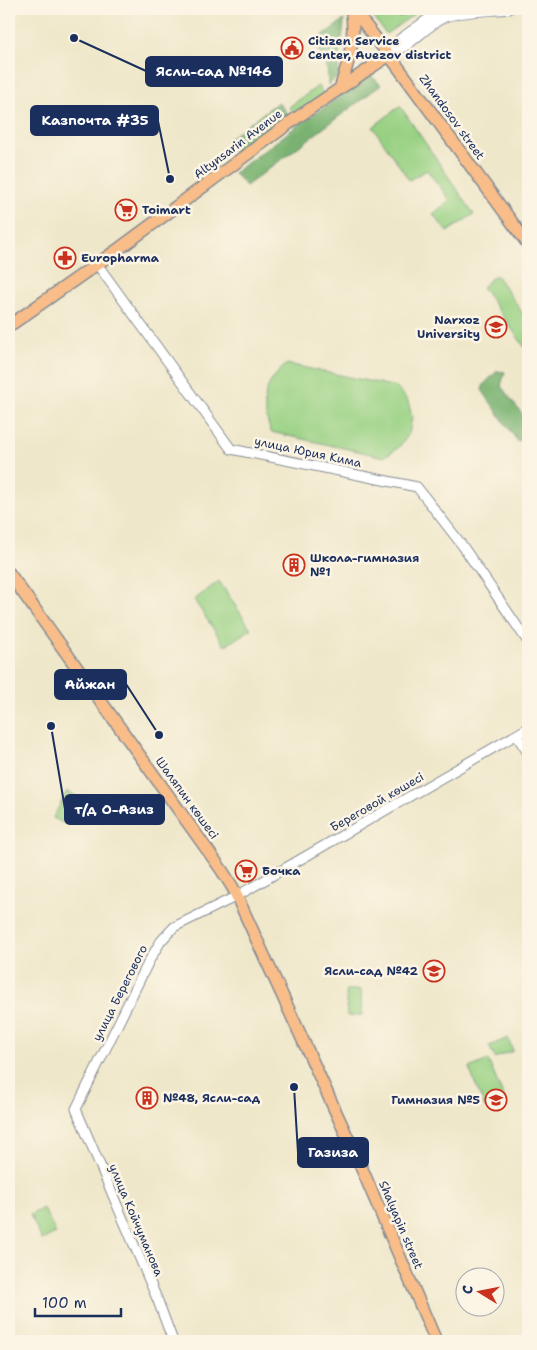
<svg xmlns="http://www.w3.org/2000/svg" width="537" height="1350" font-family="'Shantell Sans',sans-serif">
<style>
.green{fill:#99d183;stroke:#5a8070}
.forest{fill:#7ab371;stroke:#4a7168}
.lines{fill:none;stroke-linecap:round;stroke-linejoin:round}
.minor-casing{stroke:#858b94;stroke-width:11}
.major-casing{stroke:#858b94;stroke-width:14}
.minor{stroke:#fff;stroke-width:9}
.major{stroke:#f8bd89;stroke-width:11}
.labels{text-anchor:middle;stroke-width:5;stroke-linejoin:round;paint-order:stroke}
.poi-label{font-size:12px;font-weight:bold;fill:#1b2f5e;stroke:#fcf5e5;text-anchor:start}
.street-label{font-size:12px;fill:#1b2f5e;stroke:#fcf5e5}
.leader{fill:none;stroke:#1b2f5e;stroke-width:2}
.callout-dot{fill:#1b2f5e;stroke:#fcf5e5;stroke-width:2}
.callout{fill:#1b2f5e;stroke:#1b2f5e;stroke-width:2}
.callout-label{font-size:14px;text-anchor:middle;font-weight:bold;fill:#fff}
</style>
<rect width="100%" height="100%" fill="#fcf5e5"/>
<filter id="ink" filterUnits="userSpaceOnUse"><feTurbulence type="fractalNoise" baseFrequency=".02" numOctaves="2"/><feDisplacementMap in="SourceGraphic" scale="10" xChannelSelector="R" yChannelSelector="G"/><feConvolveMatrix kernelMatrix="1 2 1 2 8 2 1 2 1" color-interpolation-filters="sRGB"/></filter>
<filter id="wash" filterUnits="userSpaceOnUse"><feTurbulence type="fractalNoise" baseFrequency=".0096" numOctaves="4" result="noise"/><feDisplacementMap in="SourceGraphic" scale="20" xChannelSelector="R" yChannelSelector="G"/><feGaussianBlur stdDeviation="1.12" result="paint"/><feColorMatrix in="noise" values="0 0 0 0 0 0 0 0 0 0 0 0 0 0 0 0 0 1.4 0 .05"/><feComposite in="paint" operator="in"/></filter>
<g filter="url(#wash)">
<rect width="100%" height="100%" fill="#efe7c9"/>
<!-- green -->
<path class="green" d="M420 10 386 34 372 15 389 12Z
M318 86 324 94 295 115 289 107Z
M400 106 474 214 447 232 433 214 450 200 427 170 409 180 373 127Z
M494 276H497L528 321V347L526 349 482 287Z
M287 364 397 387 408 401 412 417 409 434 399 447 384 457 271 432C260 402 262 385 287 364Z
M219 581 251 629 225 646 194 600Z
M67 791 81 799 67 825 53 818Z
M346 990H361L362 1015 347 1016Z
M508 1038 513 1051 495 1058 489 1046Z
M488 1060 505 1100 485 1108 469 1068Z
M43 1208 56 1233 42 1240 30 1215Z"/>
<!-- forest -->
<path class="forest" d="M344 20C344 38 335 59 340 75L328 85C328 64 325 59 312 43Z
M371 75 381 85 246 186 234 173 301 123Z
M278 102 291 117 238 155 227 140Z
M497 371 505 372 501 386 528 422V434L518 442 482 390 484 384Z"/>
</g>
<g filter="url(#ink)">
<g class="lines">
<!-- minor casing -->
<g class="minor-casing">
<path id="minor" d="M390 54 400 39 442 9
M388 56C409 48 424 28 443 18 457 11 492 11 509 9
M97 264 231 449 417 487 462 545 528 642
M517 736 528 753
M173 1341 158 1301 76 1109 149 961 161 941 174 927 237 896 528 728"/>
</g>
<!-- major casing -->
<g class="major-casing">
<path id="major" d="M353 9 398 67 528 244
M362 9H403
M340 89C348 63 357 36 351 9
M9 326 120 248 295 119 388 56
M9 573 221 869 233 888 362 1169 436 1341"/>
</g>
<!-- minor -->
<use href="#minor" class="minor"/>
<!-- major -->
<use href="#major" class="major"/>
</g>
</g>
<!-- icons -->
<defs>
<g id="civic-ring" transform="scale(1.125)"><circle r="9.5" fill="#fcf5e5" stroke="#c8321e" stroke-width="1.5"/><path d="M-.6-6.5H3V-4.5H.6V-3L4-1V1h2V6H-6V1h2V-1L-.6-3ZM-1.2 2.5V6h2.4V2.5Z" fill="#c8321e"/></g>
<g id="supermarket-ring" transform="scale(1.125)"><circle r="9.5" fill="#fcf5e5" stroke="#c8321e" stroke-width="1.5"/><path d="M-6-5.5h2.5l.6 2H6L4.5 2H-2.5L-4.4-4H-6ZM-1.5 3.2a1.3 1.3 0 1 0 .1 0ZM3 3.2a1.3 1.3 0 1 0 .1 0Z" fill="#c8321e"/></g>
<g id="pharmacy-ring" transform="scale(1.125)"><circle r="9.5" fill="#fcf5e5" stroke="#c8321e" stroke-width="1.5"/><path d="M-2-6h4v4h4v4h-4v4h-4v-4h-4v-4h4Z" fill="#c8321e"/></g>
<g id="university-ring" transform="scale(1.125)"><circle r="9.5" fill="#fcf5e5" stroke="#c8321e" stroke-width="1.5"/><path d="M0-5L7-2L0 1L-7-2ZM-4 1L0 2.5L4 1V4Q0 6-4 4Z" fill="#c8321e"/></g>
<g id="building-ring" transform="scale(1.125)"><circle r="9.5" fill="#fcf5e5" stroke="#c8321e" stroke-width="1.5"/><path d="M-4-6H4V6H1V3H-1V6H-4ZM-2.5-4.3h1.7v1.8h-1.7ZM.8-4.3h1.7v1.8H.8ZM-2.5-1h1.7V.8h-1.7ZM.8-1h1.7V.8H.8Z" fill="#c8321e"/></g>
<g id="school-ring" transform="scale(1.125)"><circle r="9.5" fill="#fcf5e5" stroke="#c8321e" stroke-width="1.5"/><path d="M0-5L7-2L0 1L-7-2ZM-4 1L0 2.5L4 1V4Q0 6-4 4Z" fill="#c8321e"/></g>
</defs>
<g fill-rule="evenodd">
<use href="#civic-ring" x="292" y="48"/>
<use href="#supermarket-ring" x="126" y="210"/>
<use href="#pharmacy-ring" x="65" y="258"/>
<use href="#university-ring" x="496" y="327"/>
<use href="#building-ring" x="294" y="565"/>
<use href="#supermarket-ring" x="246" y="871"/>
<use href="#school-ring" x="434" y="971"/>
<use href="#building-ring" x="147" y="1098"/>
<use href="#school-ring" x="496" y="1100"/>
</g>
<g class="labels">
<!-- poi labels -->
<g class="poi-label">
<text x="308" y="45">Citizen Service<tspan x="308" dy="14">Center, Auezov district</tspan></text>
<text x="142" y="214">Toimart</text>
<text x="81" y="262">Europharma</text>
<text x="480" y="324" text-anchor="end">Narxoz<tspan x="480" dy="14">University</tspan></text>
<text x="310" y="562">Школа-гимназия<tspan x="310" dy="14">№1</tspan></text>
<text x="262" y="875">Бочка</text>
<text x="418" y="975" text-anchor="end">Ясли-сад №42</text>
<text x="163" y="1102">№48, Ясли-сад</text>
<text x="480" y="1104" text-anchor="end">Гимназия №5</text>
</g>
<!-- street labels -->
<g class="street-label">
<text transform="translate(452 117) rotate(54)" y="4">Zhandosov street</text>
<text transform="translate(238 144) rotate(-37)" y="4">Altynsarin Avenue</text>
<text transform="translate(308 452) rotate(12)" y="4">улица Юрия Кима</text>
<text transform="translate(187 798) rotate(54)" y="4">Шаляпин көшесі</text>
<text transform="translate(377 802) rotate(-30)" y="4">Береговой көшесі</text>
<text transform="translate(120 993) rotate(-63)" y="4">улица Берегового</text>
<text transform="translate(136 1220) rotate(67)" y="4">улица Койчуманова</text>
<text transform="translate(401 1225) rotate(67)" y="4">Shalyapin street</text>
</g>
</g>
<!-- callouts -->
<path class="leader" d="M74 38L146 71M170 179L158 121M159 735L126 684M51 726L65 809M294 1087L298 1153"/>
<g class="callout-dot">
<circle cx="74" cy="38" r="5"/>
<circle cx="170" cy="179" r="5"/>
<circle cx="159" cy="735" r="5"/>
<circle cx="51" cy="726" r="5"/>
<circle cx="294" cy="1087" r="5"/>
</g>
<g class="callout">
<rect x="146" y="57" width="136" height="29" rx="5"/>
<rect x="31" y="106" width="127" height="29" rx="5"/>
<rect x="55" y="670" width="71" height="29" rx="5"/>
<rect x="65" y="795" width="99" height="29" rx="5"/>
<rect x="298" y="1138" width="70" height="29" rx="5"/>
</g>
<g class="callout-label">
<text x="214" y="76">Ясли-сад №146</text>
<text x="95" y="125">Казпочта #35</text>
<text x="90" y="689">Айжан</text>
<text x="114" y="814">т/д О-Азиз</text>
<text x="333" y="1157">Газиза</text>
</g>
<!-- margin -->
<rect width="537" height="1350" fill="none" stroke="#fcf5e5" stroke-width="30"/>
<!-- north arrow -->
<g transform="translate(480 1292) rotate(280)"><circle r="24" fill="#fcf5e5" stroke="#a2a6af"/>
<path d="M0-4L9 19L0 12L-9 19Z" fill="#c8321e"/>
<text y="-8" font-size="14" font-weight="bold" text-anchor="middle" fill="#1b2f5e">С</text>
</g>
<!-- scale -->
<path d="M35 1308v8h86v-8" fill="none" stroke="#1b2f5e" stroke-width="2.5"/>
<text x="42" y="1308" font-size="15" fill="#1b2f5e" stroke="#fcf5e5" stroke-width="4" paint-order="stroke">100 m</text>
</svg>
